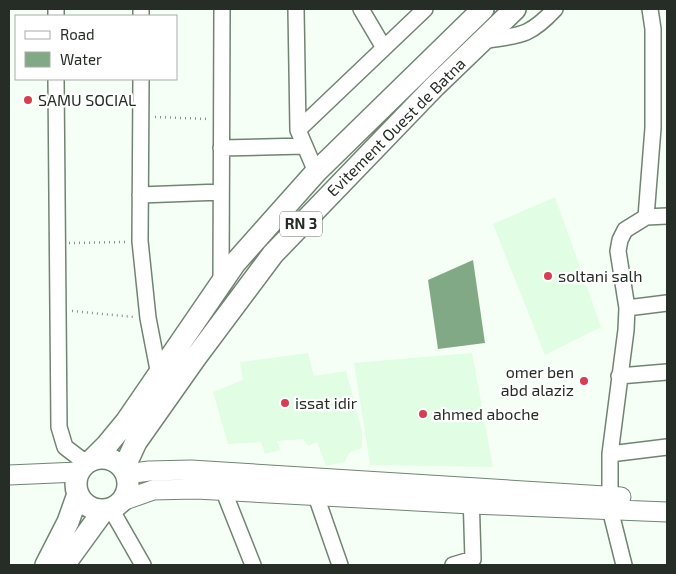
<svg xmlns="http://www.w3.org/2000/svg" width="676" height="574" font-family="'Exo 2',sans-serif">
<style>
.built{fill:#e1fde3}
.water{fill:#82a986}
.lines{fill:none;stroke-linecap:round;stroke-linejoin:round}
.minor-casing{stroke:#718472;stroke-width:18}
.major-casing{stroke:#718472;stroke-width:21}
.highway-casing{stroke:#718472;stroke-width:24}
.path{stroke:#889089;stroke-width:2.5;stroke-dasharray:1 4;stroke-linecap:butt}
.minor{stroke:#fff;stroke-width:15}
.major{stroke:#fff;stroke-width:19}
.highway{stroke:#fff;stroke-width:21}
.poi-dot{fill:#d14153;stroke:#fff;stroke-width:2}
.labels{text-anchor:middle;stroke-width:4.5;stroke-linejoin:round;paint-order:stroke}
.shield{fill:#fff;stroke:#666c67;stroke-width:1}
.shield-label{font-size:15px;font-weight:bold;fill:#252d26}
.poi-label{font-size:16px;fill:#252d26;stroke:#fff;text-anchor:start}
.street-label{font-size:16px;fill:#252d26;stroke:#fff}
</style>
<rect width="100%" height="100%" fill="#f6fff6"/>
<!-- built -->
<path class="built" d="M555 197 601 327 545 355 493 224Z
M308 353 314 376 346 371 362 431V448L350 452 344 462 326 466 317 442 308 446 303 439 277 441 280 450 265 454 261 442 228 444 213 392 243 380 240 362Z
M472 353 493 467 370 465 354 363Z"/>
<!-- water -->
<path class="water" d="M473 260 485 343 438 349 428 280Z"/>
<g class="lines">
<!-- minor casing -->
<g class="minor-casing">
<path id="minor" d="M141 9V16
M296 9 298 130 316 172
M361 9 384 48
M56 16V9
M482 41C519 35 528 38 555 9
M56 79 59 427 65 447 86 463
M141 79 140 241 148 318 159 375
M298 130 425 9
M221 148 304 146
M140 195 221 192
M646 217 653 128V29L650 9
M221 285 222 9
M627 308 667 303
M619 376 667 372
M610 454 626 330 627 308 618 251 620 240 625 230 646 217 667 216
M224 492 253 565
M316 496 340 565
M111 509 143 565
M453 565 473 559 471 494
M624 565 610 509V454L667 447"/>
</g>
<!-- major casing -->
<g class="major-casing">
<path id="major" d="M127 474 149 471 191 470 621 497
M9 475 78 472
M122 501 153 490 196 489 471 504 667 512"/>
</g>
<!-- highway casing -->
<g class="highway-casing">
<path id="highway" d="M76 484a26 26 0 1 1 52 0a26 26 0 1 1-52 0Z
M93 459 107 445 126 422 235 263 316 172 483 9
M124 468 136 442 196 357 273 254 435 86 515 9
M46 565 68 522 78 494
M64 565 104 510"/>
</g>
<!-- path -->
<path class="path" d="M155 117 209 119
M69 243 126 242
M72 311 134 317"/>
<!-- minor -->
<use href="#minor" class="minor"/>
<!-- major -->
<use href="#major" class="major"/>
<!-- highway -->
<use href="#highway" class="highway"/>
</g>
<!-- markers -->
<g class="poi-dot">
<circle cx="28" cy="100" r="5"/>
<circle cx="548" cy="276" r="5"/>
<circle cx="584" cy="381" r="5"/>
<circle cx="285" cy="403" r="5"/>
<circle cx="423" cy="414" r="5"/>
</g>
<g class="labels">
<!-- shield labels -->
<rect class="shield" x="280" y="211.5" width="42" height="25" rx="4"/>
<g class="shield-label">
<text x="301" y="229">RN 3</text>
</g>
<!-- poi labels -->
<g class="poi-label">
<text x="38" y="106">SAMU SOCIAL</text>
<text x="558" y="282">soltani salh</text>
<text x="574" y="378" text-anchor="end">omer ben<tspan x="574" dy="18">abd alaziz</tspan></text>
<text x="295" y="409">issat idir</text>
<text x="433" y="420">ahmed aboche</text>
</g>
<!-- street labels -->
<g class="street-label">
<text transform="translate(396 127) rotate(-45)" y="6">Evitement Ouest de Batna</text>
</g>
</g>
<!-- border -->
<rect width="676" height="574" fill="none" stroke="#252d26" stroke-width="20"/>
<!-- legend -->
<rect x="15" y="15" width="162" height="65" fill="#ffffff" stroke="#a8aba8"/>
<rect x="25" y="31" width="25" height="8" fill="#ffffff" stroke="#a8aba8"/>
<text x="60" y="40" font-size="15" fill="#252d26">Road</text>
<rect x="25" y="52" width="25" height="15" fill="#82a986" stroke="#a8aba8"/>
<text x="60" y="65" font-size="15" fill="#252d26">Water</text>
</svg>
